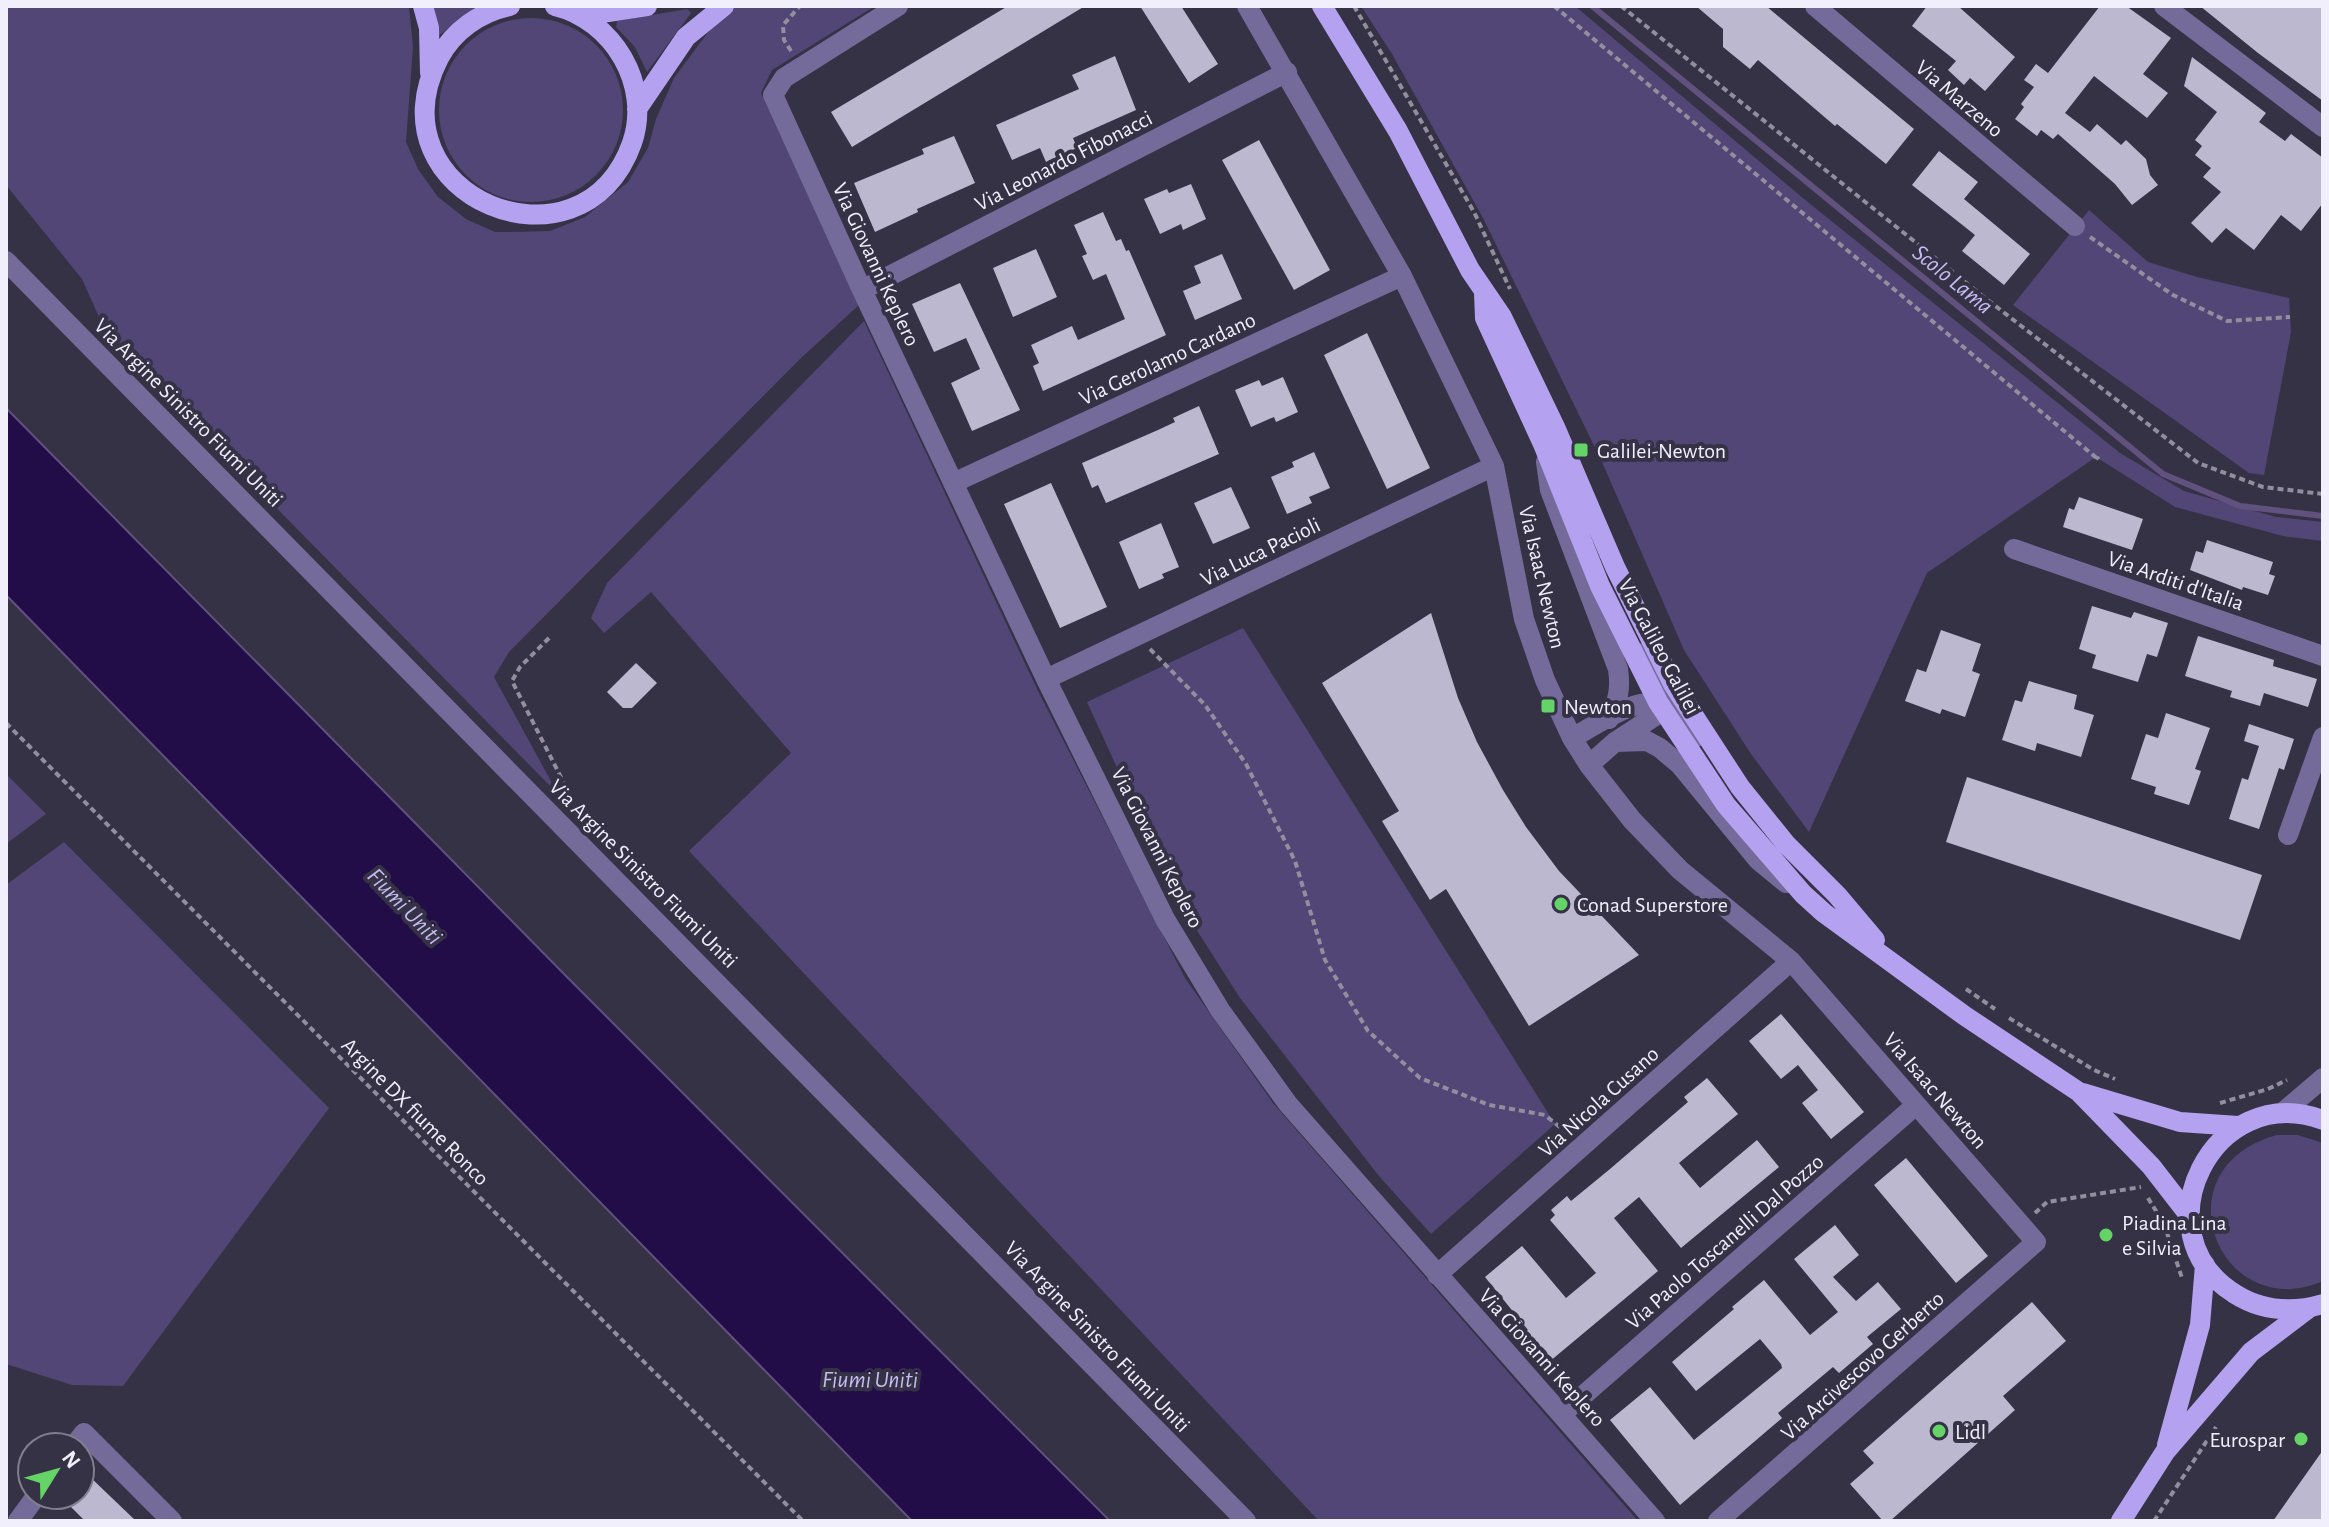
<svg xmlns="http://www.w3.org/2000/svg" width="2329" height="1527" font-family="'Alegreya Sans',sans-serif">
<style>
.green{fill:#514675}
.water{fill:#230d49;stroke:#61517f;stroke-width:2}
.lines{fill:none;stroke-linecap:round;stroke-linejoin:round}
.stream{stroke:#61517f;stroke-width:6}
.building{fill:#bcb8d0}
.path{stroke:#928e9e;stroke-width:4;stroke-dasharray:6 4;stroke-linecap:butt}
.minor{stroke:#756b9a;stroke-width:20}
.major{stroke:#b4a2f0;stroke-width:20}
.poi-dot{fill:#65d467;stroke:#363245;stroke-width:3}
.labels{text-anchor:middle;stroke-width:8;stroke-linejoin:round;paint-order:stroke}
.street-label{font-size:22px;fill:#f2effc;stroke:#363245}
.poi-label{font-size:22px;fill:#f2effc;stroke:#363245;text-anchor:start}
.water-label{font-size:24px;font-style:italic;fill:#c7bbf4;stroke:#363245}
</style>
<rect width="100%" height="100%" fill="#363245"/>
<!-- green -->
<path class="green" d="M6 6H409L413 47 406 142 418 169 438 197 466 219 495 232H511L550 231 585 217 628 182 648 148 656 119 674 78 709 31 734 7 875 6 772 70 761 93 859 305 801 358 509 652 494 677 558 794 244 475 137 375 107 335 82 279 6 185Z
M434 6H480L438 36Z
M1361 6H1575L1804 199 2120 453 2184 491 2276 517 2323 522V541L2283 536 2175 507 2096 457 1927 573 1809 832 1751 754 1684 650 1602 462 1483 218 1392 54Z
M687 9 691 13 647 72 635 47 616 27 617 21Z
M439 110a92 92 0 1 1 184 0a92 92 0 1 1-184 0Z
M2089 210 2148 262 2197 277 2289 298 2291 332 2264 475 2249 473 2013 305Z
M864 321 1038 691 1185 978 1273 1103 1638 1521H1319L689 851 791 753 651 592 604 633 591 618 607 583Z
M1243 628 1555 1124 1431 1234 1379 1176 1240 998 1177 899 1087 702Z
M6 774 46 814 6 844Z
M64 842 329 1108 123 1386 72 1385 6 1364V885Z
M2277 1135H2298L2323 1143V1281C2219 1326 2156 1168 2277 1135Z"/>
<!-- water -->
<path class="water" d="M6 408 567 977 1110 1521H912L6 595Z"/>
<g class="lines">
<!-- stream -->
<path class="stream" d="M1592 6 2163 474 2240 506 2323 516"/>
</g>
<!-- building -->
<path class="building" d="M1008 6H1085L852 147 831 112Z
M1140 6H1181L1218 64 1189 83Z
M1696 6H1766L1914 129 1886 164 1837 124 1835 126 1758 60 1750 69 1723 47V29Z
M1927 6H1958L2015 57 1985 91 1970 78 1964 85 1948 70 1956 61 1912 26Z
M2100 6H2126L2171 38 2143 74 2168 93 2147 118 2094 76 2065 113 2090 132 2097 124 2121 145 2126 140 2146 159 2150 175 2158 185 2132 205 2115 184 2058 134 2053 139 2041 130 2037 136 2015 119 2024 107 2021 104 2034 87 2024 80 2036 64 2048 73Z
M2200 6H2323V101L2258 53Z
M1115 56 1136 110 1073 138 1077 148 1046 162 1040 148 1012 160 996 125 1079 89 1072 75Z
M2192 57 2266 113 2259 122 2285 141 2291 134 2323 158V203L2301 231 2281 215 2254 250 2226 228 2212 243 2191 223 2221 192 2203 177 2211 168 2195 155 2202 146 2195 140 2217 112 2184 86Z
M954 136 975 183 917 209 918 212 875 232 854 183 924 154 922 149Z
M1259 140 1330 270 1294 290 1222 160Z
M1939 151 1978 182 1964 199 2030 254 2004 285 1962 251 1975 235 1912 185Z
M1191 184 1206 219 1183 230 1181 224 1160 234 1144 199 1167 189 1169 193Z
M1103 212 1116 241 1121 239 1126 251 1129 250 1166 335 1043 391 1033 366 1039 363 1031 345 1072 326 1078 340 1125 319 1106 274 1093 280 1082 256 1087 254 1074 225Z
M1036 249 1057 297 1013 317 993 268Z
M1222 254 1242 299 1195 320 1183 291 1201 283 1194 266Z
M960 283 1020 410 972 431 951 383 980 369 966 338 934 352 912 304Z
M1367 333 1430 468 1387 489 1324 355Z
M1283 377 1298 412 1276 422 1274 417 1251 427 1235 390 1259 380 1262 386Z
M1199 406 1219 454 1106 503 1098 485 1092 488 1082 463 1158 430 1175 422 1173 418Z
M1314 452 1330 488 1309 497 1312 503 1287 514 1271 477 1294 467 1292 462Z
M1051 483 1107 607 1060 628 1004 504Z
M1231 487 1250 528 1213 544 1194 503Z
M2079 497 2143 519 2132 550 2063 527 2069 508 2074 510Z
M1161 523 1179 567 1162 574 1164 578 1139 589 1119 542Z
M2207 540 2273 562 2269 574 2275 576 2268 595 2243 587 2242 590 2190 570 2196 551 2203 553Z
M2092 606 2131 618 2134 612 2168 623 2157 657 2147 654 2138 682 2092 668 2096 655 2079 649Z
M1431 613 1458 698 1477 742 1503 790 1526 827 1559 871 1639 955 1529 1026 1446 889 1430 900 1382 821 1399 811 1322 683Z
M1941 630 1981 644 1972 671 1980 674 1965 717 1942 709 1940 714 1905 701 1917 669 1926 672Z
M2198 636 2274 660 2273 666 2317 679 2308 707 2264 693 2260 706 2230 697 2232 691 2185 676Z
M636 663 657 683 632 708H623L607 692Z
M2029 681 2077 695 2074 709 2094 715 2081 757 2037 743 2035 751 2002 740 2015 700 2022 702Z
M2166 713 2210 728 2195 769 2201 771 2189 805 2154 794 2156 787 2131 779 2146 734 2158 738Z
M2249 724 2294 739 2284 770 2279 768 2259 829 2229 819 2242 778 2248 780 2259 746 2244 741Z
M1967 777 2262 875 2240 940 1946 842Z
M1781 1014 1864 1112 1831 1139 1802 1103 1818 1090 1798 1065 1781 1079 1749 1041Z
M1707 1078 1738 1114 1679 1163 1700 1188 1757 1140 1779 1167 1681 1248 1639 1197 1614 1218 1658 1271 1549 1362 1524 1333 1528 1330 1485 1277 1522 1246 1566 1298 1596 1273 1550 1220 1555 1215 1551 1210 1567 1196 1571 1201 1610 1169 1688 1102 1684 1097Z
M1906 1158 1988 1256 1956 1283 1874 1185Z
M1835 1225 1859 1255 1833 1277 1856 1301 1878 1282 1901 1309 1867 1337 1873 1344 1839 1373 1833 1367 1778 1413 1782 1418 1680 1505 1610 1420 1650 1387 1694 1440 1782 1368 1781 1364 1760 1339 1696 1391 1672 1362 1734 1309 1732 1307 1764 1280 1810 1335 1838 1312 1794 1259Z
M2032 1302 2066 1341 2003 1396 2015 1410 1890 1521H1883L1850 1484 1874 1463 1863 1451Z
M2323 1450V1521H2273Z
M89 1476 136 1521H85L65 1501 71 1495H80V1486Z"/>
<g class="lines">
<!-- path -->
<path class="path" d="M1354 6 1474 212 1510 289
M1554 6 2099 460 2097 457
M1621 6 1980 294 2198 463 2263 487 2323 494
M791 51 784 40 783 25 800 6
M2090 237 2173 295 2227 321 2290 317
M549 638 520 667 512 681 571 797 569 802
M1150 649 1205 705 1246 764 1295 861 1325 960 1368 1031 1420 1078 1489 1105 1545 1115 1567 1133
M6 723 803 1521
M1966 989 1995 1009
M2009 1018 2094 1070 2115 1079
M2220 1103 2268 1089 2287 1080
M2148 1198 2164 1224 2182 1278
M2035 1213 2047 1202 2141 1187
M2154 1521 2216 1427"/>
<!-- minor -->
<path class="minor" d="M898 6 784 78 773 95 862 290 1046 679 1165 919 1220 1010 1288 1104 1655 1521
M1247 6 1402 276 1494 466 1524 619 1545 680 1572 738 1589 765 1632 820 1680 870 1791 961 2036 1242 1718 1521
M1815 6 2075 226
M2164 6 2323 127
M6 261 1246 1521
M862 290 1287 72
M1546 462 1550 490 1618 669C1621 689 1618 701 1609 719
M953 483 1402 276
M2014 549 2323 656
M1046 679 1494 466
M1572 738C1601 723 1647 686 1677 711 1685 717 1690 729 1696 737
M1615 742 1647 741 1660 748 1680 765 1758 860 1786 883
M1589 765 1615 742 1658 714 1661 687 1647 651
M2288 835 2323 737
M2282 1113 2323 1078
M1437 1275 1791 961
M1562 1414 1916 1105
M73 1447 84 1433 172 1521
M18 1521 37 1495"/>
<!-- major -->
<path class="major" d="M423 6 429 28 430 73
M510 6C480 12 453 31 439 58 368 196 582 284 632 143 652 85 613 20 555 6
M1322 6 1398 131 1470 270 1502 317 1555 427 1615 567 1673 684 1740 787 1786 844 1837 895 1875 940
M582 16 647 6
M637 109 686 37 724 6
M1484 293 1485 318 1543 444 1600 586 1658 702 1726 805 1803 894 1824 913 1965 1016 2079 1092 2151 1166 2189 1215
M2083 1093 2180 1122 2238 1126
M2323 1120C2213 1079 2137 1233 2235 1294 2262 1311 2292 1313 2323 1304
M2167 1445 2200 1325 2205 1265
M2121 1521 2165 1452 2251 1352 2309 1308"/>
</g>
<!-- markers -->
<g class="poi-dot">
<rect x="1573" y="442" width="16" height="16" rx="4"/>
<rect x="1540" y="698" width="16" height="16" rx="4"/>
<circle cx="1561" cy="904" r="8"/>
<circle cx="2106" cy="1235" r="8"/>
<circle cx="1939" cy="1431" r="8"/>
<circle cx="2301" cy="1439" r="8"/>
</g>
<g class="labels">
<!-- street labels -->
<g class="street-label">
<text transform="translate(1960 98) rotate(40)" y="8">Via Marzeno</text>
<text transform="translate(1063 160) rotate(-27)" y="8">Via Leonardo Fibonacci</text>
<text transform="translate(877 264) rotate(65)" y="8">Via Giovanni Keplero</text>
<text transform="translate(1167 358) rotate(-25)" y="8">Via Gerolamo Cardano</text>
<text transform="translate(189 412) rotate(45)" y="8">Via Argine Sinistro Fiumi Uniti</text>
<text transform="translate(1260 551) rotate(-26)" y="8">Via Luca Pacioli</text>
<text transform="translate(1543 577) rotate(77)" y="8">Via Isaac Newton</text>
<text transform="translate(2176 580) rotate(19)" y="8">Via Arditi d'Italia</text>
<text transform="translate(1660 646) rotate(62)" y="8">Via Galileo Galilei</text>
<text transform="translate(1158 847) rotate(63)" y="8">Via Giovanni Keplero</text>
<text transform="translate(644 873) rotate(45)" y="8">Via Argine Sinistro Fiumi Uniti</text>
<text transform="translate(1936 1090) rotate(49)" y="8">Via Isaac Newton</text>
<text transform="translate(1598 1101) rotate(-42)" y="8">Via Nicola Cusano</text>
<text transform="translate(416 1111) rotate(45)" y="8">Argine DX fiume Ronco</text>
<text transform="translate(1724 1241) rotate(-41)" y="8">Via Paolo Toscanelli Dal Pozzo</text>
<text transform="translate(1098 1336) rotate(46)" y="8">Via Argine Sinistro Fiumi Uniti</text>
<text transform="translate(1543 1357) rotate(48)" y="8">Via Giovanni Keplero</text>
<text transform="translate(1862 1365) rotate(-42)" y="8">Via Arcivescovo Gerberto</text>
</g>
<!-- poi labels -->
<g class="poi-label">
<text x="1597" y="458">Galilei-Newton</text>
<text x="1564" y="714">Newton</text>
<text x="1577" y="912">Conad Superstore</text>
<text x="2122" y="1230">Piadina Lina<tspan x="2122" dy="25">e Silvia</tspan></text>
<text x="1955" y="1439">Lidl</text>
<text x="2285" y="1447" text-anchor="end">Eurospar</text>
</g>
<!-- water labels -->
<g class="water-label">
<text transform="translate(1953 279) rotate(39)" y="8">Scolo Lama</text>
<text transform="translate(405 906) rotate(46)" y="8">Fiumi Uniti</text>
<text x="870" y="1387">Fiumi Uniti</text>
</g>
</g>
<!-- border -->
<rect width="2329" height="1527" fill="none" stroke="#f2effc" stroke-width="16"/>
<!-- north arrow -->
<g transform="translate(56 1471) rotate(53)"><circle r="38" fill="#363245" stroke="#817e8e" stroke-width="2"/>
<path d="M0-6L14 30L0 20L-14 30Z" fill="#65d467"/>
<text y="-12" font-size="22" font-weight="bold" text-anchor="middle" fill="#f2effc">N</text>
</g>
</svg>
